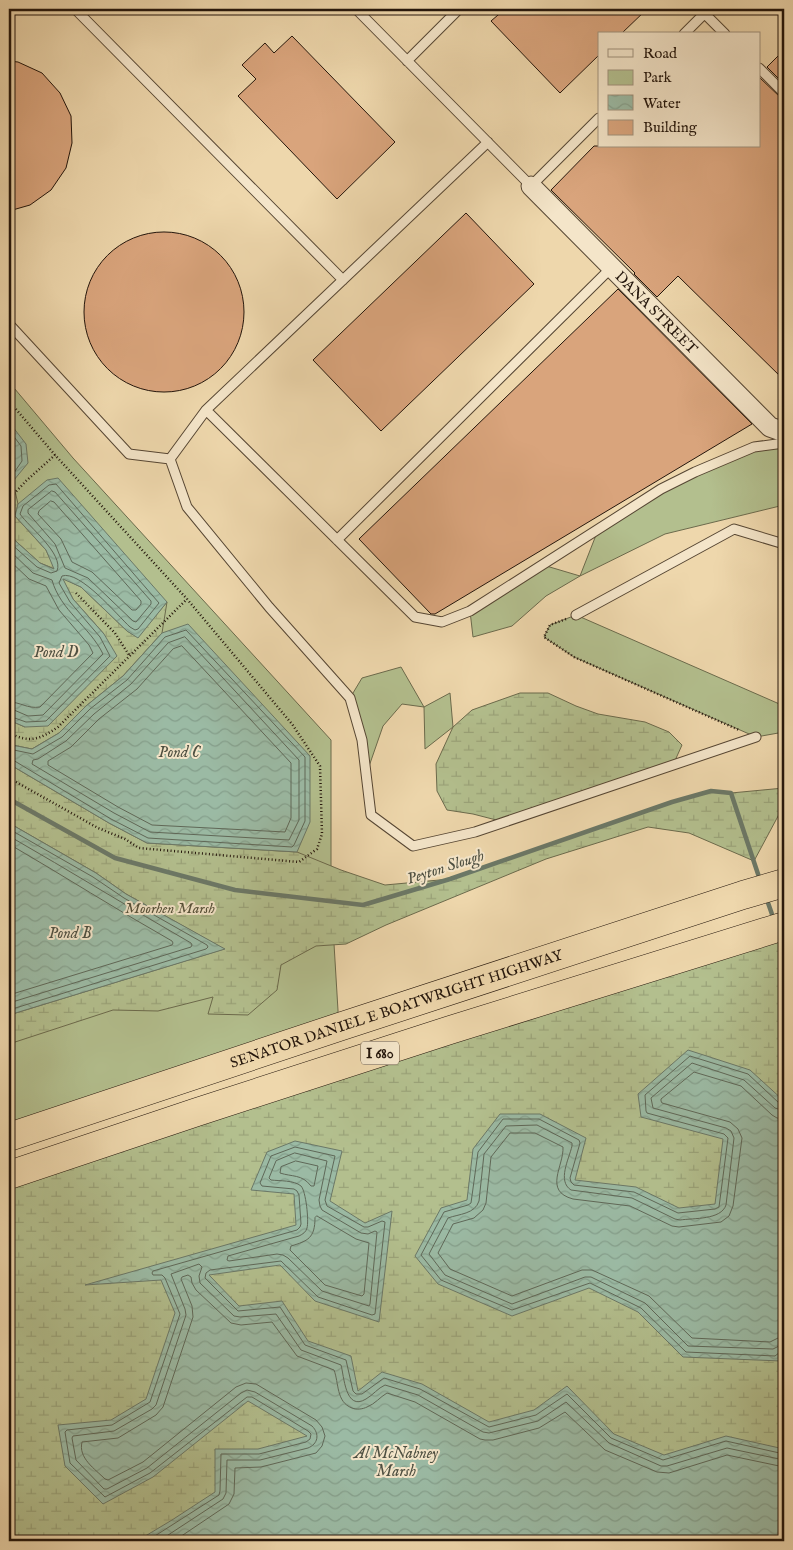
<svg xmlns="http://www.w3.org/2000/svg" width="793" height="1550" font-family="'IM FELL English',serif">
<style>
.green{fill:#b3bf8e;stroke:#6b6a4c}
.wetland{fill:url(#wetland-marsh);stroke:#6b6a4c}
.water{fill:url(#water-waves);stroke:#6b7867}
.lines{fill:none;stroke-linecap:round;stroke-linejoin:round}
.shore{stroke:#5f6858;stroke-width:1}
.stream{stroke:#6b7867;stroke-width:4.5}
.building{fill:#d9a47c;stroke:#23150b}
.service-casing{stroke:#564633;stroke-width:11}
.minor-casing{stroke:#564633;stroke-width:21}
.motorway-casing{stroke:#23150b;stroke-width:29}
.path{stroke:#23150b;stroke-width:2.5;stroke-dasharray:1 2.5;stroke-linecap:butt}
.service{stroke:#f4e5c9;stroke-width:9}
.minor{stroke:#f4e5c9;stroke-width:19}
.motorway{stroke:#eed7ac;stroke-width:28}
.labels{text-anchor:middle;stroke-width:4;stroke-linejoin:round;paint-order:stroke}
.shield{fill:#f4e5c9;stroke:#625344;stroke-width:1}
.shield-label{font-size:14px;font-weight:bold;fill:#23150b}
.street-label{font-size:15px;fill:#23150b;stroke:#f4e5c9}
.park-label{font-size:15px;font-style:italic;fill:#555039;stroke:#f4e5c9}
.water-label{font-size:16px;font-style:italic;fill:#4d4f41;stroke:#f4e5c9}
</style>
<defs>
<pattern id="wetland-marsh" width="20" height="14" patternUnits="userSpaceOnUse" patternTransform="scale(1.25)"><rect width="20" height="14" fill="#b3bf8e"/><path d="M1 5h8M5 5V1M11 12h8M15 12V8" fill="none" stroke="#9aa379"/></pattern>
<pattern id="water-waves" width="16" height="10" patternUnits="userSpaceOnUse" patternTransform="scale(1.25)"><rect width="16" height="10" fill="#9bbaa4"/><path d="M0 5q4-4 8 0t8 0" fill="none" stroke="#859f8c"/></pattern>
</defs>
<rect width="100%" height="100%" fill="#eed7ac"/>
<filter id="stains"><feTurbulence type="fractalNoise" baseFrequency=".004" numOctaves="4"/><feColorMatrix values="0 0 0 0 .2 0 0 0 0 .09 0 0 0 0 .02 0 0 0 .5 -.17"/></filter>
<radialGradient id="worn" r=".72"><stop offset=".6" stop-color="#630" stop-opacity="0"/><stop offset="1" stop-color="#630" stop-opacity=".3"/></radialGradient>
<!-- green -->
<path class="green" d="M9 382 73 458 331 740V894L339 1027 9 1137Z
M784 443V505L665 534 580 576 546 596 512 626 473 637 470 611 543 565 580 576 598 530 661 489 754 447Z
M576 615 784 706V732L756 737 574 657 544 637 550 625Z
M401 667 424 707 450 693 453 727 425 749 424 707 402 704 383 726 366 775 350 698 362 678Z"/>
<!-- wetland -->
<path class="wetland" d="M13 482 18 504 15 516 46 550 55 569 40 563 9 535V486Z
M62 578 81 587 127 631 138 637 167 602 162 633 123 676 86 706 59 733 32 749 12 745 9 743V720L25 727 104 634 73 599Z
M520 693H548L576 706 598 714 645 722 669 732 682 745 673 765 504 822 473 814 447 810 437 791 436 764 453 727 472 710Z
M9 764 109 823 147 843 297 852 341 870 385 885 450 879 672 802 711 791 731 793 784 788V805L754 861 689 833 648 827 546 859 386 925 346 944 316 946 281 965 277 990 248 1015 208 1014 213 997 158 1011 113 1010 9 1044V1015L224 949 126 894 96 873 9 823Z
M784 926V1541H9V1175Z"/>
<!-- water -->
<path class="water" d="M9 422 26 444 28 463 9 486Z
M58 478 167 602 138 638 127 631 81 587 63 579 73 599 104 634 117 656 48 726 25 727 9 720V535L40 563 54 569 46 550 15 516 18 504 47 480Z
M188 624 310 756V822L297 852 147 843 109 823 9 764V743L12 745 32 749 59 733 86 706 123 676 162 633Z
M9 823 96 873 126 894 225 949 9 1015Z
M688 1050 750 1070 784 1101V1349L781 1361 683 1357 638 1312 589 1288 512 1316 438 1284 415 1256 441 1208 467 1200 473 1149 500 1114H540L586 1138 575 1180 636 1187 679 1208 715 1204 723 1139 641 1117 638 1094Z
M295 1141 342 1151 330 1201 365 1223 392 1211 379 1322 315 1301 280 1265 209 1275 239 1306 282 1301 308 1341 351 1356 358 1391 382 1372 422 1384 489 1422 534 1410 567 1386 614 1434 664 1455 726 1436 784 1449V1541H137L172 1520 215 1492V1449H258L307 1436 248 1401 153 1477 103 1504 65 1466 58 1425 111 1420 146 1399 175 1313 161 1280 85 1285 296 1225 294 1194 251 1190 267 1152Z"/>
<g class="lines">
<!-- shore -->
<path class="shore" d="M9 430 21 446 22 461 9 480
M52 491 55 492 151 601V604L136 622 133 621 88 578 65 568 55 544 28 513V510Z
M51 501 54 502 141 601V604L136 610H132L92 572 72 562 61 539 38 514 39 511Z
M9 542 37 567 51 573 57 571C64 554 29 527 20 514L23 506 49 485 56 484 159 603 138 629 135 630 130 627C117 615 80 570 62 576L59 583 70 602 100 637 110 656 46 721 26 722 9 716
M9 550 33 573 52 580C60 610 90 627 103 654L43 715 28 716 14 710 9 709
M9 560 29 579 46 586 59 610 89 645 93 653 40 707C27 709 21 702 9 702
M185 637 299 760V820L289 840 150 832 114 813 32 764 33 760 38 759 66 741 94 714 131 684 168 643Z
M182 646 291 763V818L285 832 152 825 118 807 48 765V761L71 747 99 719 137 689 173 649Z
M9 749 33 754 62 737 90 709 127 680 165 637 186 630 305 757V821L294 845 292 847 148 838 111 819 13 760H9
M9 829 93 877 124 898 207 945 208 947 206 949 9 1010
M9 836C70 871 130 908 191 943L192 945 191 947 9 1003
M9 844C64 876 117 910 172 941L173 943 172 945 9 995
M784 1105 779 1103 748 1074 690 1056 645 1095 646 1111 647 1113 724 1134 728 1138 719 1207 715 1209 678 1213 634 1192 574 1185 571 1182 570 1178 580 1143 579 1140 539 1119H503L478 1152 471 1203 468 1205 444 1212 421 1255 441 1280 512 1310 590 1283 641 1308 686 1352 775 1356 780 1352H784
M784 1111 775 1108 744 1080 692 1063 651 1098 653 1108 726 1128 731 1131 734 1138 726 1205C721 1220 694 1218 680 1220L675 1219 632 1198 571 1190C557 1181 569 1159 572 1146V1143L537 1125 506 1126 484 1154 479 1201C475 1214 459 1214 448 1218L429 1254 445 1275 512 1304 585 1277H591L645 1303 688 1346 773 1349 779 1346 784 1345
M784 1119 777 1118 772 1115 741 1086 694 1072 661 1099V1101L662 1103 730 1122 738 1129 742 1138 733 1206 729 1216 721 1222 679 1227 672 1226 630 1206 573 1199C543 1191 564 1166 563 1147L535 1133H510L491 1157 486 1203 483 1210 474 1218 453 1224 438 1253 450 1269 512 1296 582 1270H592L649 1296 692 1338 770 1342 778 1338H784
M295 1153 327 1161 319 1200 320 1206 322 1210 361 1233 368 1234 375 1231 377 1232 370 1304 369 1306 322 1291 288 1258 283 1255 277 1254 229 1261 227 1260 228 1256 299 1236C303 1234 306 1232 307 1228 309 1221 306 1191 301 1186 294 1180 279 1181 271 1180L269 1178 276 1161Z
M296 1161 318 1166 314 1186H311C302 1174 292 1177 280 1173L281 1167Z
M317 1216 356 1239 369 1243 364 1294 362 1296 325 1285 290 1250 291 1246C308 1241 315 1238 315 1218Z
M147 1541 219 1495 220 1491 221 1454H259L306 1442 310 1439 311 1434 308 1431 252 1397H247L150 1473 105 1497 70 1463 65 1432 67 1430 112 1425 150 1402 180 1314 165 1278 162 1275H153L152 1273 153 1271 297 1230 300 1227 301 1224 299 1195 297 1191 294 1189 262 1186 260 1183 271 1156 295 1147 335 1156 325 1200 327 1206 364 1227H368L382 1221 385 1222 375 1314 372 1315 318 1297 281 1261 210 1270 206 1273 205 1278 238 1311 280 1307 305 1345 346 1360 353 1391 356 1394H362L384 1378 420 1389 489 1427 536 1415 567 1394 611 1438 663 1460 726 1441 784 1454
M159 1541 223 1499 226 1493 227 1460H260L308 1448C318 1444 320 1434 312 1426L255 1392 247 1390 241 1393 147 1468 107 1489H104L76 1460 72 1438 73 1436 114 1431 152 1409 156 1405 186 1315 185 1309 171 1274 199 1264 202 1267 199 1276 200 1283 234 1316 240 1317 276 1314 301 1350 341 1365C344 1375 345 1412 366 1399 373 1395 378 1388 385 1385L418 1395 483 1432 489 1433 538 1421 566 1402 609 1443 661 1466H667L727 1448 784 1460
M174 1541 229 1504 234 1494 235 1468 261 1467 316 1453 322 1446 325 1436 322 1427 316 1420 256 1384 246 1383 236 1387 143 1462 108 1480 105 1479C95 1469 78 1458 82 1442L118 1438 156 1415 163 1407 193 1317 192 1306 181 1279 182 1277 188 1275 191 1277 192 1283 196 1290 231 1323 241 1325 272 1322 297 1356 334 1370C339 1383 336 1402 352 1408 357 1410 363 1409 367 1407 375 1404 380 1397 387 1393L415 1402 480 1439 485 1440H493L539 1428 565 1412 605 1450 657 1472 669 1473 727 1455 784 1467"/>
<!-- stream -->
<path class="stream" d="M9 799 115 858 235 890 363 905 450 879 672 802 711 791 731 793 760 880
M766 897 774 920
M779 937 784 952"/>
</g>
<!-- building -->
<path class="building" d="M505 9H647L621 34H599V55L560 93 491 21Z
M292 36 395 142 337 199 238 96 256 79 242 65 265 43 274 53Z
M784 50V84L767 67Z
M9 61 18 62 42 73 60 93 71 116 72 143 66 168 51 190 30 205 9 211Z
M759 77 780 97 784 99V380L678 276 657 297 634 274 635 273 551 190 594 146H759Z
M466 213 534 284 381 431 313 360Z
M84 312a80 80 0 1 1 160 0a80 80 0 1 1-160 0Z
M618 289 752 424 435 614H431L359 539Z"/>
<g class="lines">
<!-- service casing -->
<g class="service-casing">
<path id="service" d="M75 9 343 280
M356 9 531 186 599 118
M704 13 725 34
M684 34 709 9
M407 61 459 9
M759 68 784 93
M9 324 129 454 170 459 206 410 488 142
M206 410 415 617 442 622 470 611 661 489 695 472 754 447 784 443
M170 459 187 507 269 607 350 698 362 740 371 815 413 846 475 832 756 737
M337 540 612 267
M576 615 734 529 784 544"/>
</g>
<!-- minor casing -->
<g class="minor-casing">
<g id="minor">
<path id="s1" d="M531 186 770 427 784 432"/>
</g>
</g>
<!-- motorway casing -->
<g class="motorway-casing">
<g id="motorway">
<path id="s2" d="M9 1137 339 1027 743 895 784 883"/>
<path d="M9 1175 197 1112 450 1030 784 926"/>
</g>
</g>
<!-- path -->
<path class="path" d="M9 401 55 455 187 599 292 724 320 766 322 834 317 849 299 862 139 848 125 839 98 828 9 778
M9 499 26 481 55 455
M76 593 115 633 129 655
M566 619 550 625 544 637 574 657 739 730
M9 733C30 743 39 740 58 727L187 599"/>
<!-- service -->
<use href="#service" class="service"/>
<!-- minor -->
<use href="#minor" class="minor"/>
<!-- motorway -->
<use href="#motorway" class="motorway"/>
</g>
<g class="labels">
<!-- shield labels -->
<rect class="shield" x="361" y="1041.5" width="38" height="23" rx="4"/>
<g class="shield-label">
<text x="380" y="1058">I 680</text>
</g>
<!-- street labels -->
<g class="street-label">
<text dy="5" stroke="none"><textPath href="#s1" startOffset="178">DANA STREET</textPath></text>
<text dy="5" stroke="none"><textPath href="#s2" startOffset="408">SENATOR DANIEL E BOATWRIGHT HIGHWAY</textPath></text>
</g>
<!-- park labels -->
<g class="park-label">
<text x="170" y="913">Moorhen Marsh</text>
</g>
<!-- water labels -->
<g class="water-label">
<text x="56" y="657">Pond D</text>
<text x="179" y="757">Pond C</text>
<text transform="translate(445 866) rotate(-18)" y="6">Peyton Slough</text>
<text x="70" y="938">Pond B</text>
<text x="396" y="1458">Al McNabney<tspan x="396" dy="18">Marsh</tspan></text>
</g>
</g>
<!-- margin -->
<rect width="793" height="1550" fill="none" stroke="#eed7ac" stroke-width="30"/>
<rect x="10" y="10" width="773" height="1530" fill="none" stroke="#23150b" stroke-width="2.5"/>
<rect x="15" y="15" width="763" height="1520" fill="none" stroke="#23150b"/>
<!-- legend -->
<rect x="598" y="32" width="162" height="115" fill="#f4e5c9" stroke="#a0927d"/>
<rect x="608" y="49" width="25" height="8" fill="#f4e5c9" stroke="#a0927d"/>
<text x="643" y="58" font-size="15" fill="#23150b">Road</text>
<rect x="608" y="70" width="25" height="15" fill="#b3bf8e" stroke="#a0927d"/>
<text x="643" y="82" font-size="15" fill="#23150b">Park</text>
<rect x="608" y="95" width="25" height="15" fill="url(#water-waves)" stroke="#a0927d"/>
<text x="643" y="108" font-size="15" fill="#23150b">Water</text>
<rect x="608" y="120" width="25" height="15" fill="#d9a47c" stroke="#a0927d"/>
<text x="643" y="132" font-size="15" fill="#23150b">Building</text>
<rect width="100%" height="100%" filter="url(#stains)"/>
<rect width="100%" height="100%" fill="url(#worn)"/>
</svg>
